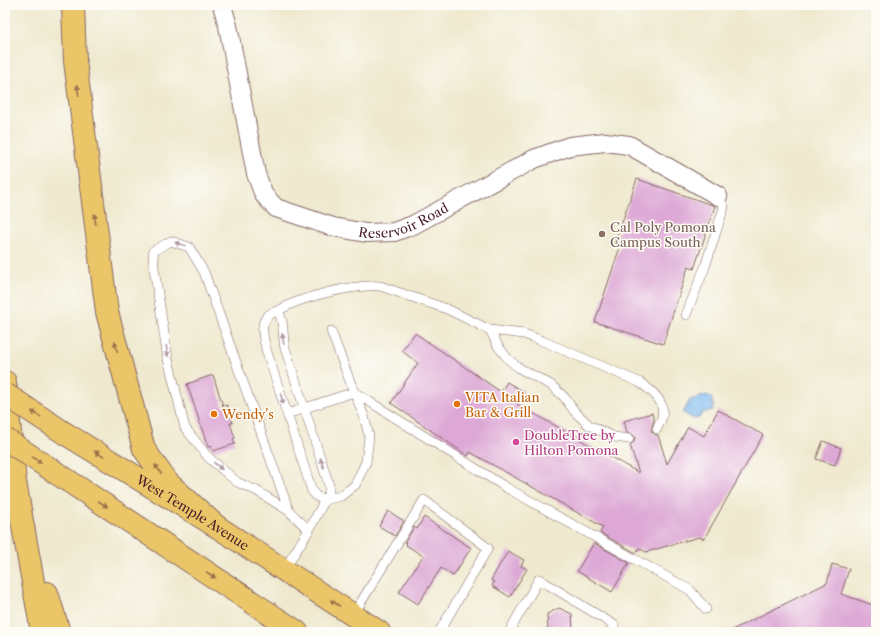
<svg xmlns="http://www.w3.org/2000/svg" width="881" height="637" font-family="'Libre Caslon Text',serif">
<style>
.water{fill:#7db9ef;stroke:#646c8d}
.building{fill:#dda8d6}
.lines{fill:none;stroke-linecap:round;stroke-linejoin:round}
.lane-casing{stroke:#846664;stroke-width:10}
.street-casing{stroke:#846664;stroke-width:20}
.primary-casing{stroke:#846664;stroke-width:24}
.highway-casing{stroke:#846664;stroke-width:24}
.lane{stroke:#fff;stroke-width:9}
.street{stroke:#fff;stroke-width:18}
.primary{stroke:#ebc669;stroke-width:22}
.highway{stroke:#ebc669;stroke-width:22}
.primary-bridge-casing{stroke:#846664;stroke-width:24;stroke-linecap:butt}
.primary-bridge{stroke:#ebc669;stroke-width:22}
.oneway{fill:#9a724a}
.oneway2{fill:#ae9aa0}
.education-dot{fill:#8d6e63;stroke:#fdfcf7;stroke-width:1.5}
.food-dot{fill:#e8710a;stroke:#fdfcf7;stroke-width:1.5}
.hotel-dot{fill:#d1479c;stroke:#fdfcf7;stroke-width:1.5}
.labels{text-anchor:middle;stroke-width:3;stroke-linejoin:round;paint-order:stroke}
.street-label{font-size:13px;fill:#4a1f2b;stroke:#fdfcf7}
.education-label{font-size:13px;fill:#785e54;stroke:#fdfcf7;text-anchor:start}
.food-label{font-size:13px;fill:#c56008;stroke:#fdfcf7;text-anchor:start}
.hotel-label{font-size:13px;fill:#b23c85;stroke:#fdfcf7;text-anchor:start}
</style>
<rect width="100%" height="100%" fill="#fdfcf7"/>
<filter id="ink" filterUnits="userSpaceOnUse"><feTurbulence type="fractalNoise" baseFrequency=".025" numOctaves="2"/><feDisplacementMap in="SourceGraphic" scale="8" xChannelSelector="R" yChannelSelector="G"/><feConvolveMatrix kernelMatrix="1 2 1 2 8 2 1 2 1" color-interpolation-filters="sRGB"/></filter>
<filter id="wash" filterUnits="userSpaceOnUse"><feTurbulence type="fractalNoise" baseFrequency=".012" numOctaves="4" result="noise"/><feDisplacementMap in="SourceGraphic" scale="16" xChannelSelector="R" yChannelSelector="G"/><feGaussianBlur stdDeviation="0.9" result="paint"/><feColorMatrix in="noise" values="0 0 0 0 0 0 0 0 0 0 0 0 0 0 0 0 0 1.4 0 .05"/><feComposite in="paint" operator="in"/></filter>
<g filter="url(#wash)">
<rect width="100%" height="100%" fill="#efe9cf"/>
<!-- water -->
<path class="water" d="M706 395 711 397 714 407 713 410 702 413 700 417 694 419 683 413 690 400Z"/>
<g id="blocks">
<!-- building -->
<path class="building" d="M637 179 715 206 694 269 688 267 663 344 595 322 621 244 615 243Z
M415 333 501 392 507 382 524 392 517 404 639 473 630 445 634 442 635 437 632 434 627 433 624 421 652 413 654 420 651 431 655 435H658L667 464 688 427 704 436 718 410 763 435 704 539 699 537 646 552 639 548 636 553 600 533 603 527 470 452 468 456 391 403 418 363 402 351Z
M213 375 223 406 227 405 233 423H230L235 438 233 439 235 444 213 451 211 446 208 447 187 384Z
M823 441 841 448 835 465 816 459Z
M388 511 404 521 395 536 379 526Z
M424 517 471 548 453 576 441 568 418 604 399 592 423 556 406 545 407 544 405 542 414 527 417 529Z
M594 543 629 563 612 592 577 571Z
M508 551 524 560 521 566 527 569 510 597 492 586 494 582 491 580Z
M832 564 849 569 841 594 876 606V632H728L827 583Z
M559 608 572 614 573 632H548L547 614Z"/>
</g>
</g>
<g filter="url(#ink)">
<use href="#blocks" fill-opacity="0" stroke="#846664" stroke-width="1"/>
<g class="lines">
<!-- lane casing -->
<g class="lane-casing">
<path id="lane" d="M278 311C300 297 354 284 380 286L447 309 490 330 524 334 540 340 639 382C651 390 666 401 662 417 661 421 658 425 657 429
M686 315 705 267 724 207 718 196
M490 330 498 346 508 359 519 368 551 385 564 397 575 412 589 425 614 437 629 439
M287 414 354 392 507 488 690 590 706 609
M309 530 329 492V485L285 348C282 336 285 322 278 311 258 315 262 333 266 349L312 491 316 496 324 500 341 496 355 485 366 462 369 436 364 416 354 392 331 331
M284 570 309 530 289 511 204 272 189 247 171 241 153 251 154 268 168 359 185 428 208 457 237 482 257 491 289 511
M353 615 424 500 488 548 439 632
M509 632 539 579 614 625 610 632"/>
</g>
<!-- street casing -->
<g class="street-casing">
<g id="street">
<path id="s1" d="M222 5 228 26 256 174 264 195 276 208 333 227 366 233 394 232 413 225 534 159 570 146 605 142 629 145 718 196"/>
</g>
</g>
<!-- primary casing -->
<g class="primary-casing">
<g id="primary">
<path id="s2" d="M66 434 216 526 379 632"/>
<path d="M70 482 297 632"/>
</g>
</g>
<!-- highway casing -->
<g class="highway-casing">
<path id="highway" d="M73 5 75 61 107 312 144 449 167 482 216 526
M5 382 15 482 42 632
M47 593 59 632"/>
</g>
<!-- lane -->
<use href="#lane" class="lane"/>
<!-- street -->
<use href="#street" class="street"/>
<!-- primary -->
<use href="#primary" class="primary"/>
<!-- highway -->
<use href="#highway" class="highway"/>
<!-- primary-bridge casing -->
<g class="primary-bridge-casing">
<path id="primary-bridge" d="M5 394 66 434
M5 439 70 482"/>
</g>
<!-- primary-bridge -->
<use href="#primary-bridge" class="primary-bridge"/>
</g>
<!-- one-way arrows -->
<defs><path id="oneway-solid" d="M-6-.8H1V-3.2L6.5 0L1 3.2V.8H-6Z"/></defs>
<g class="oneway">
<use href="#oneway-solid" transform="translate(78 90) rotate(-97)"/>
<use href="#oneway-solid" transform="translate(95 219) rotate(-97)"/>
<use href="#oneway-solid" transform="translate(116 347) rotate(-106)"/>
<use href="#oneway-solid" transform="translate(36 414) rotate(-147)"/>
<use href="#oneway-solid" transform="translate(99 454) rotate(-148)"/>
<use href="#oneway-solid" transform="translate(37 460) rotate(34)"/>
<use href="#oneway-solid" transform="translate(158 469) rotate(-125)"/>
<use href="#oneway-solid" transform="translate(103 504) rotate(33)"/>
<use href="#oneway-solid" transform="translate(211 575) rotate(33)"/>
<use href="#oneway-solid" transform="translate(335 603) rotate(-147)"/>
</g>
<g class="oneway2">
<use href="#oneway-solid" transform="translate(180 244) rotate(-162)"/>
<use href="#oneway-solid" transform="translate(283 339) rotate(-99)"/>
<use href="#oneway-solid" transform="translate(167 351) rotate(81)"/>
<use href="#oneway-solid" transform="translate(282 399) rotate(72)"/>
<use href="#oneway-solid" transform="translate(322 463) rotate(-108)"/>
<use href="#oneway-solid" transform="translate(218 466) rotate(40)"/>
</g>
</g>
<!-- markers -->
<circle class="education-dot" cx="602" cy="234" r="4"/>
<g class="food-dot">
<circle cx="457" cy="404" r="4"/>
<circle cx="214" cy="414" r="4"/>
</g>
<circle class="hotel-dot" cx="516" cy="442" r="4"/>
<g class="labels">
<!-- street labels -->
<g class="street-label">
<text dy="5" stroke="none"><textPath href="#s1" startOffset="346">Reservoir Road</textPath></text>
<text dy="5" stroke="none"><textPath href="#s2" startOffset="149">West Temple Avenue</textPath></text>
</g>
<!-- education labels -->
<g class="education-label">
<text x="610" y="232">Cal Poly Pomona<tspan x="610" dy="15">Campus South</tspan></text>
</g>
<!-- food labels -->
<g class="food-label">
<text x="465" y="402">VITA Italian<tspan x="465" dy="15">Bar &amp; Grill</tspan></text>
<text x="222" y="419">Wendy's</text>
</g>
<!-- hotel labels -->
<g class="hotel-label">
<text x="524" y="440">DoubleTree by<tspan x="524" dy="15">Hilton Pomona</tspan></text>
</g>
</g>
<!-- margin -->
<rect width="881" height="637" fill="none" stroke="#fdfcf7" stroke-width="20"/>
</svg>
